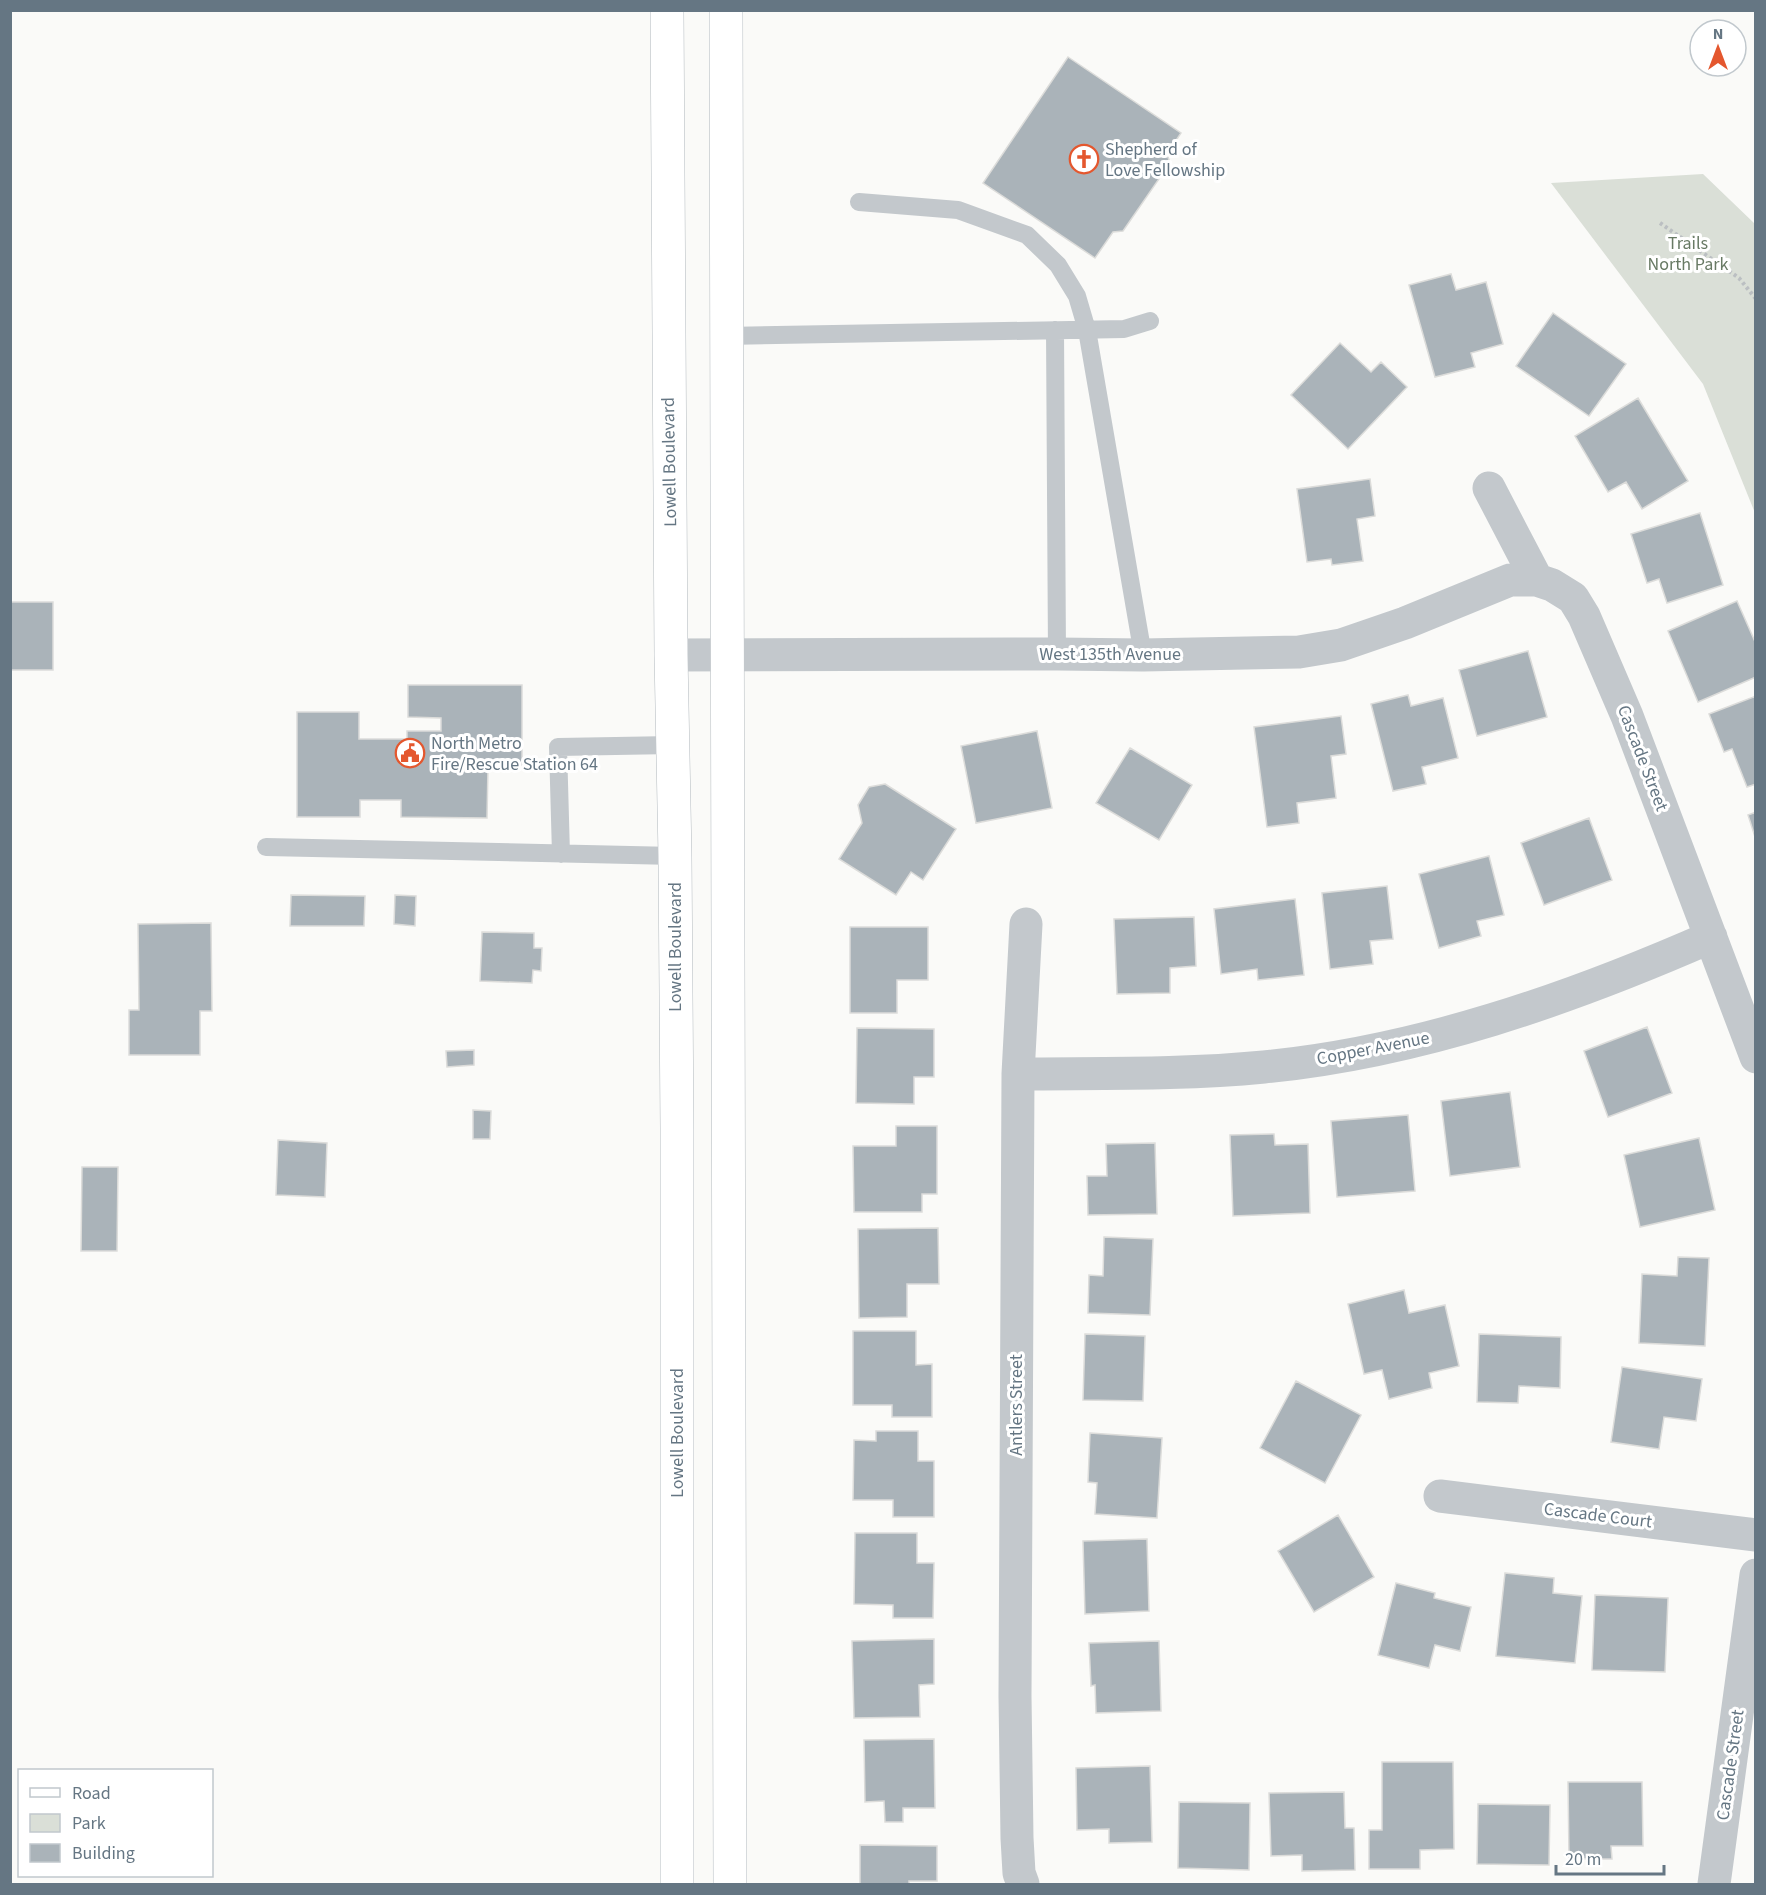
<svg xmlns="http://www.w3.org/2000/svg" width="1766" height="1895" font-family="'Source Sans 3',sans-serif">
<style>
.green{fill:#dadfd7}
.building{fill:#aab3b9;stroke:#dcdcda;stroke-width:1.5}
.lines{fill:none;stroke-linecap:round;stroke-linejoin:round}
.secondary-casing{stroke:#b3babf;stroke-width:34}
.path{stroke:#bbbfc2;stroke-width:4;stroke-dasharray:3 3;stroke-linecap:butt}
.lane{stroke:#c3c8cc;stroke-width:18}
.street{stroke:#c3c8cc;stroke-width:33}
.secondary{stroke:#fff;stroke-width:33}
.labels{text-anchor:middle;stroke-width:6;stroke-linejoin:round;paint-order:stroke}
.poi-label{font-size:18px;fill:#657683;stroke:#fff;text-anchor:start}
.park-label{font-size:18px;fill:#687a64;stroke:#fff}
.street-label{font-size:18px;fill:#657683;stroke:#fff}
</style>
<rect width="100%" height="100%" fill="#fafaf8"/>
<!-- green -->
<path class="green" d="M1703 174 1755 224V513L1703 384 1551 183Z"/>
<!-- building -->
<path class="building" d="M1068 57 1181 133 1167 154 1170 163 1123 231 1113 232 1095 258 983 183Z
M1451 274 1456 290 1486 282 1503 344 1471 353 1475 367 1435 377 1409 285Z
M1553 313 1626 364 1589 416 1516 366Z
M1340 343 1371 372 1381 362 1407 387 1348 449 1291 395Z
M1638 398 1688 481 1642 509 1626 482 1608 492 1575 436Z
M1370 479 1375 516 1357 519 1363 561 1332 565 1331 559 1307 562 1297 489Z
M1700 513 1723 585 1667 603 1659 579 1647 583 1631 534Z
M1737 601 1756 644V677L1698 702 1668 631Z
M10 602H53V670H10Z
M1528 651 1547 717 1477 736 1459 670Z
M408 685H522V768L488 767 487 818 401 817V800H360V817H297V712H359V739H407V731H441V718L408 717Z
M1408 695 1411 706 1443 698 1458 758 1422 767 1426 784 1393 791 1371 704Z
M1756 696V784L1747 787 1732 749 1724 752 1709 714Z
M1341 716 1346 754 1331 756 1336 798 1297 803 1299 823 1267 827 1254 727Z
M1037 731 1052 808 976 823 961 746Z
M1130 748 1192 785 1159 840 1096 803Z
M885 784 956 829 923 880 911 872 896 895 839 859 862 823 858 805 869 787Z
M1756 812V840L1748 815Z
M1589 818 1612 880 1544 905 1521 843Z
M1489 856 1504 915 1477 921 1481 936 1439 948 1419 874Z
M1387 886 1393 939 1370 941 1373 964 1330 969 1322 893Z
M291 895 365 896 364 926H290Z
M395 895 416 896 415 926 394 924Z
M1295 899 1304 975 1258 980 1257 969 1221 974 1214 909Z
M1194 917 1196 966 1170 968V993L1117 994 1114 919Z
M211 923 212 1011H200V1055H129V1010H139L138 924Z
M850 927H928V980H897V1013H850Z
M482 932 534 933V948H542L541 971 533 970 532 983 480 981Z
M1647 1027 1672 1093 1608 1117 1584 1051Z
M857 1028 934 1029V1077H914V1104L856 1103Z
M474 1050V1065L447 1067 446 1051Z
M1510 1092 1520 1167 1450 1176 1441 1101Z
M473 1110 491 1111 490 1139H473Z
M1408 1115 1415 1191 1337 1197 1331 1121Z
M896 1126H937V1194H922V1212H854L853 1146H896Z
M1274 1134 1275 1145 1308 1144 1310 1213 1233 1216 1230 1135Z
M1699 1138 1715 1210 1640 1227 1624 1155Z
M278 1140 327 1143 325 1197 276 1195Z
M1155 1143 1157 1214 1088 1215 1087 1176H1107L1106 1144Z
M82 1167H118L117 1251H81Z
M938 1228 939 1284H907V1317L859 1318 858 1229Z
M1104 1237 1153 1239 1150 1315 1088 1313 1089 1275 1103 1276Z
M1678 1257 1709 1258 1705 1346 1639 1343 1642 1274 1677 1276Z
M1404 1290 1409 1313 1445 1305 1459 1366 1429 1373 1432 1388 1389 1399 1382 1370 1364 1374 1348 1304Z
M853 1331H916V1365L932 1364V1417H892V1405H853Z
M1085 1334 1145 1336 1143 1401 1083 1400Z
M1479 1334 1561 1337 1560 1388 1519 1386 1518 1403 1477 1402Z
M1622 1367 1702 1379 1696 1421 1664 1417 1659 1449 1611 1442Z
M1296 1381 1361 1415 1325 1483 1260 1448Z
M876 1431H918V1461H934V1517H893V1500H853L854 1440 876 1441Z
M1090 1433 1162 1438 1157 1518 1095 1514 1097 1483 1088 1482Z
M1338 1515 1374 1577 1314 1612 1278 1551Z
M855 1533H917V1563H934L933 1618H893V1605L854 1604Z
M1147 1539 1149 1611 1085 1614 1083 1541Z
M1505 1573 1554 1578 1553 1593 1582 1596 1575 1663 1496 1656Z
M1396 1583 1435 1593 1434 1598 1471 1607 1460 1651 1435 1645 1429 1668 1378 1655Z
M1595 1595 1668 1598 1665 1672 1592 1670Z
M934 1639V1684L919 1685 920 1717 854 1718 852 1641Z
M1159 1641 1161 1711 1096 1713 1095 1685 1091 1686 1089 1643Z
M934 1739 935 1808H903V1822H885L884 1801 865 1802 864 1740Z
M1382 1762H1453L1454 1849 1420 1850V1869H1369V1830H1382Z
M1150 1766 1152 1842 1109 1843V1829L1077 1830 1076 1768Z
M1568 1782H1642L1643 1846H1611L1612 1859H1569Z
M1344 1792 1345 1828H1354L1355 1870 1302 1871V1855L1271 1856 1269 1793Z
M1179 1802 1250 1803 1249 1870 1178 1868Z
M1478 1804 1550 1805 1549 1865 1477 1864Z
M860 1845 937 1846V1881H909V1884H860Z"/>
<g class="lines">
<!-- secondary casing -->
<g class="secondary-casing">
<path id="secondary" d="M667 10 671 655 675 856 677 1129V1884
M726 10C726 635 729 1260 730 1884"/>
</g>
<!-- path -->
<path class="path" d="M1660 223 1739 278 1756 299"/>
<!-- lane -->
<path class="lane" d="M859 202 958 210 1027 235 1058 265 1077 296 1087 330 1143 655
M1055 330 1057 654
M725 336 1124 329 1150 321
M266 847 675 856
M561 854 558 747 673 745"/>
<!-- street -->
<path class="street" d="M1489 488 1537 580 1552 585 1573 598 1584 616 1627 716 1756 1057
M671 655 1057 654 1143 655 1299 652 1341 645 1405 623 1510 580H1537
M1018 1074C1100 1073 1182 1075 1264 1067 1418 1052 1570 999 1711 937
M1440 1496 1756 1535
M1023 1884 1019 1873 1017 1838 1015 1696 1018 1074 1026 924
M1714 1884 1756 1575"/>
<!-- secondary -->
<use href="#secondary" class="secondary"/>
</g>
<!-- icons -->
<defs>
<g id="church-ring" transform="scale(1.5)"><circle r="9.5" fill="#fff" stroke="#e4572e" stroke-width="1.5"/><path d="M-1.2-6h2.4v3.5h3.3v2.4h-3.3V6h-2.4V-.1h-3.3v-2.4h3.3Z" fill="#e4572e"/></g>
<g id="civic-ring" transform="scale(1.5)"><circle r="9.5" fill="#fff" stroke="#e4572e" stroke-width="1.5"/><path d="M-.6-6.5H3V-4.5H.6V-3L4-1V1h2V6H-6V1h2V-1L-.6-3ZM-1.2 2.5V6h2.4V2.5Z" fill="#e4572e"/></g>
</defs>
<g fill-rule="evenodd">
<use href="#church-ring" x="1084" y="159"/>
<use href="#civic-ring" x="410" y="753"/>
</g>
<g class="labels">
<!-- poi labels -->
<g class="poi-label">
<text x="1105" y="155">Shepherd of<tspan x="1105" dy="21">Love Fellowship</tspan></text>
<text x="431" y="749">North Metro<tspan x="431" dy="21">Fire/Rescue Station 64</tspan></text>
</g>
<!-- park labels -->
<g class="park-label">
<text x="1688" y="249">Trails<tspan x="1688" dy="21">North Park</tspan></text>
</g>
<!-- street labels -->
<g class="street-label">
<text transform="translate(669 462) rotate(-91)" y="6">Lowell Boulevard</text>
<text x="1110" y="660">West 135th Avenue</text>
<text transform="translate(1643 758) rotate(69)" y="6">Cascade Street</text>
<text transform="translate(675 947) rotate(-90)" y="6">Lowell Boulevard</text>
<text transform="translate(1373 1048) rotate(-11)" y="6">Copper Avenue</text>
<text transform="translate(1016 1405) rotate(-90)" y="6">Antlers Street</text>
<text transform="translate(677 1433) rotate(-90)" y="6">Lowell Boulevard</text>
<text transform="translate(1598 1515) rotate(7)" y="6">Cascade Court</text>
<text transform="translate(1730 1765) rotate(-82)" y="6">Cascade Street</text>
</g>
</g>
<!-- border -->
<rect width="1766" height="1895" fill="none" stroke="#657683" stroke-width="24"/>
<!-- legend -->
<rect x="18" y="1769" width="195" height="108" fill="#ffffff" stroke="#c1c8cd" stroke-width="1.5"/>
<rect x="30" y="1788" width="30" height="9" fill="#ffffff" stroke="#c1c8cd" stroke-width="1.5"/>
<text x="72" y="1799" font-size="18" fill="#657683">Road</text>
<rect x="30" y="1814" width="30" height="18" fill="#dadfd7" stroke="#c1c8cd" stroke-width="1.5"/>
<text x="72" y="1829" font-size="18" fill="#657683">Park</text>
<rect x="30" y="1844" width="30" height="18" fill="#aab3b9" stroke="#c1c8cd" stroke-width="1.5"/>
<text x="72" y="1859" font-size="18" fill="#657683">Building</text>
<!-- north arrow -->
<g transform="translate(1718 48)"><circle r="28" fill="#ffffff" stroke="#c1c8cd" stroke-width="1.5"/>
<path d="M0-4.5L10 22L0 15L-10 22Z" fill="#e4572e"/>
<text y="-9" font-size="16" font-weight="bold" text-anchor="middle" fill="#657683">N</text>
</g>
<!-- scale -->
<path d="M1556 1865v9h108v-9" fill="none" stroke="#657683" stroke-width="3"/>
<text x="1565" y="1865" font-size="18" fill="#657683" stroke="#ffffff" stroke-width="4.5" paint-order="stroke">20 m</text>
</svg>
